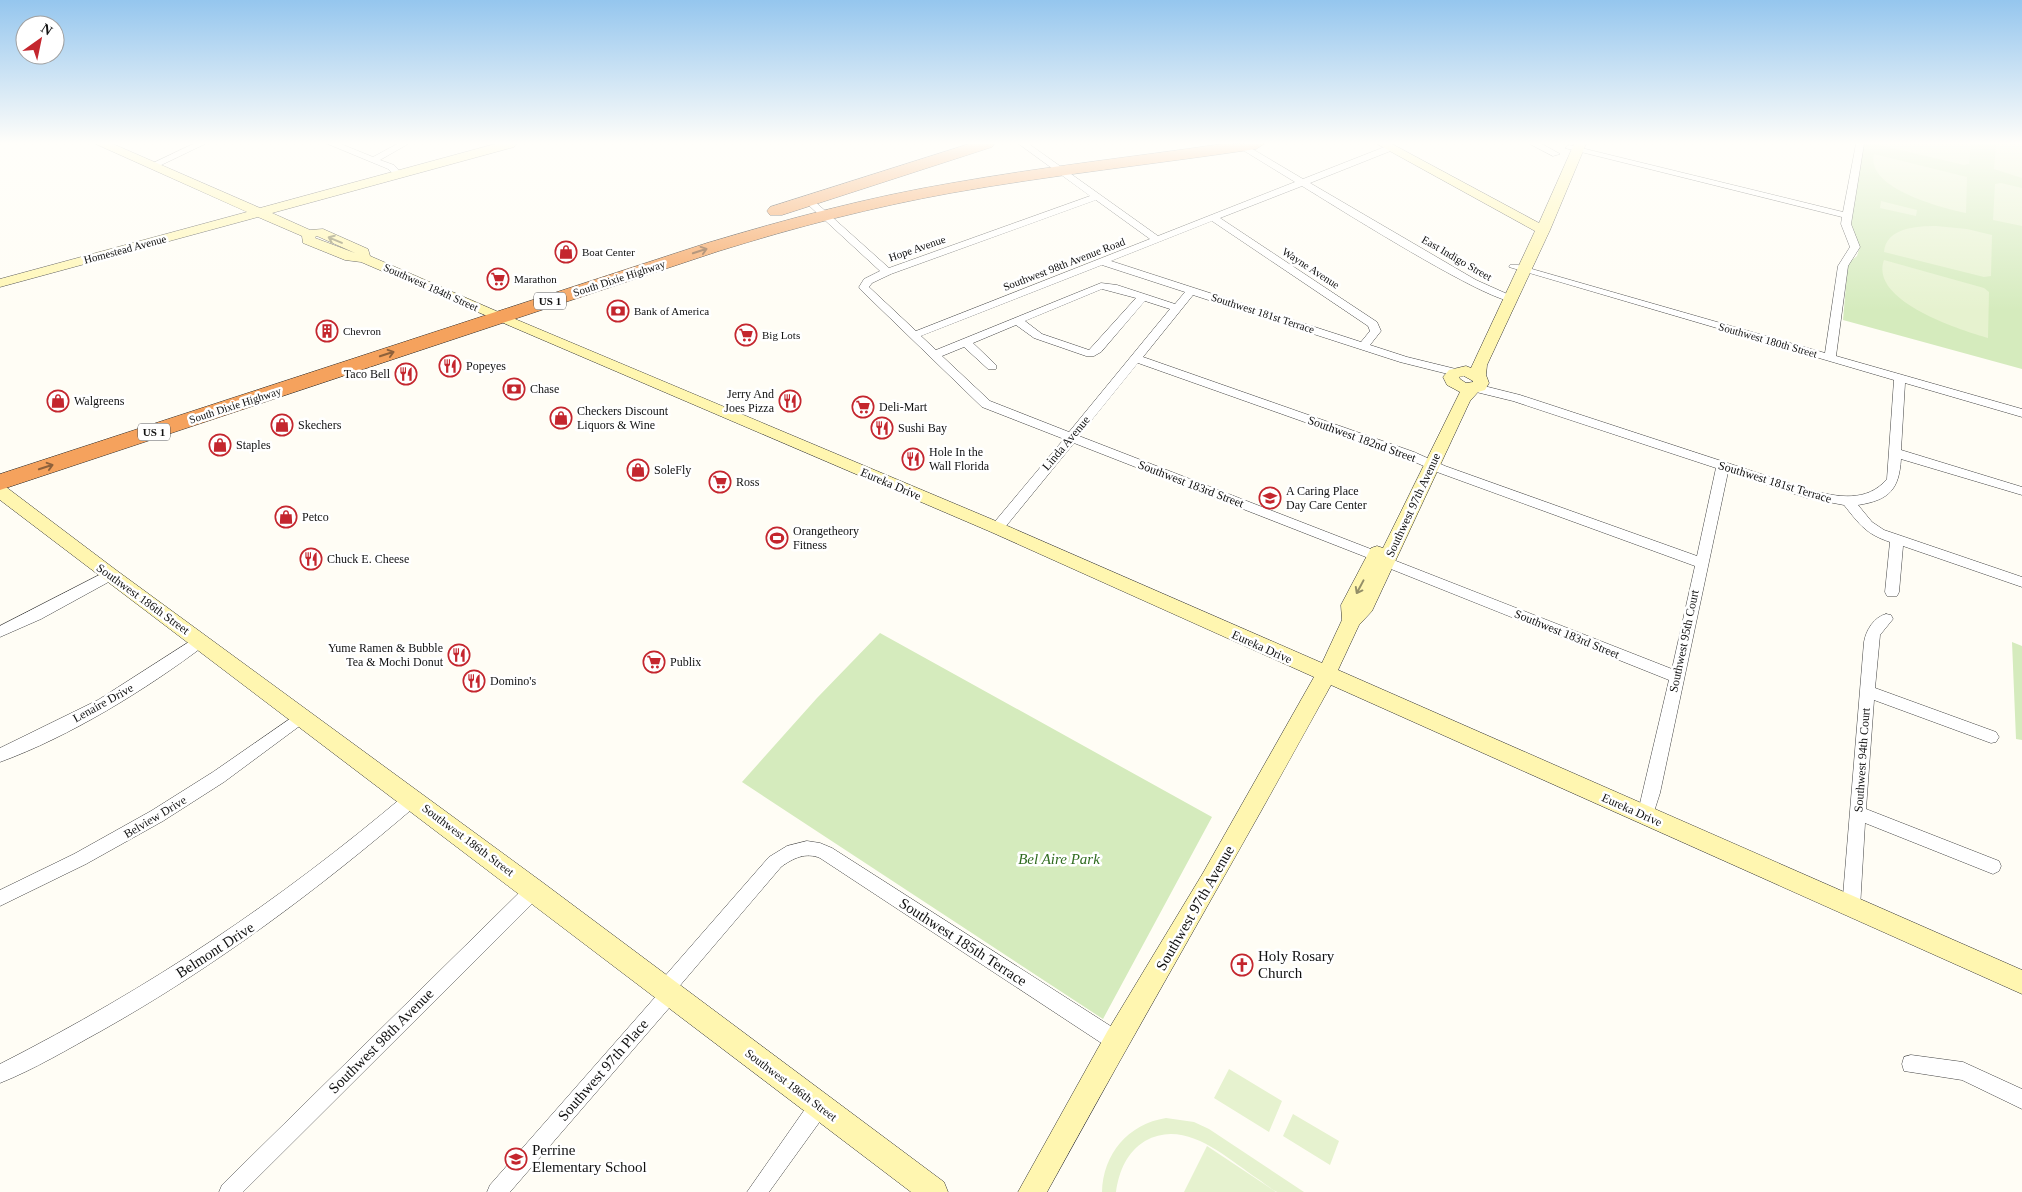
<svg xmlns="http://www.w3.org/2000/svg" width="2022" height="1192" font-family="'Times New Roman',serif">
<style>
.green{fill:#d5ebbd}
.pitch{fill:#e6f2cf}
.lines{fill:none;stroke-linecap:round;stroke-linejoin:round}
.street-casing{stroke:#444;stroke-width:1}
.secondary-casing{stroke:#333;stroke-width:1}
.highway-casing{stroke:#222;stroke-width:1}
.street{fill:#fff;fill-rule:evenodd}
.secondary{fill:#fff6b0;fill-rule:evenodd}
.highway{fill:#f5a25d;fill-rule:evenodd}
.oneway{stroke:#948f68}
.oneway2{stroke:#8e613b}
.labels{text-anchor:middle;stroke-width:5;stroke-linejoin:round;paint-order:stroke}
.far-street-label{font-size:11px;fill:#111;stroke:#fff}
.far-poi-label{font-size:11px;fill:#111;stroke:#fff;text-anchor:start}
.shield{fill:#fff;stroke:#585858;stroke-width:1}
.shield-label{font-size:11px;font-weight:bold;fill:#111}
.poi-label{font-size:12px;fill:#111;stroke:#fff;text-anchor:start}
.street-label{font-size:12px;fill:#111;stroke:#fff}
.near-park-label{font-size:15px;font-style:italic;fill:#2f6b1f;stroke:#fff}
.near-street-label{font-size:15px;fill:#111;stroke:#fff}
.near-poi-label{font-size:15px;fill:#111;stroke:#fff;text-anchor:start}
</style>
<rect width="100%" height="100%" fill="#fffdf5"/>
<!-- green -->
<path class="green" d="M1856 144H2022V369L1843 320 1848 263 1857 256 1859 249 1847 211Z
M880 633 1212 817 1103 1019 742 782 817 698Z
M2012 642 2022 646V740L2016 739Z"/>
<!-- pitch -->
<path class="pitch" d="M1875 144H1971L1969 164 1964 165Z
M1996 144H2022V178L1994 169Z
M1874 154 1967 177 1966 213C1942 208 1865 188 1874 154Z
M2001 183 2022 188V226L1993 220 1995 184Z
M1881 201 1917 210 1916 216 1880 208Z
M1936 226 1967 229 1992 235 1991 276 1984 277 1884 252C1886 228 1916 226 1936 226Z
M1884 260 1984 288 1989 292 1988 338C1960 330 1869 301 1884 260Z
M1229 1069 1282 1101 1269 1132 1214 1098Z
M1293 1114 1339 1141 1330 1165 1283 1136Z
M1166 1118 1194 1122 1209 1129 1304 1192C1296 1192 1284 1192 1277 1192 1271 1189 1264 1183 1258 1179 1226 1158 1186 1118 1145 1141 1127 1152 1119 1171 1116 1192H1102C1103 1154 1128 1124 1166 1118Z
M1207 1146 1276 1192H1184Z"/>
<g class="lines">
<!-- street casing -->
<g class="street-casing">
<path id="street" d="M193 144H205L155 168 147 166Z
M328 144H341L373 157 397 144H408L380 160 394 165 402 174 397 177 388 169Z
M1019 144H1029L1158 236 1295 182 1233 144H1244L1303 179 1387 146H1393V150L1310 183 1476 280 1514 297V301C1493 306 1330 203 1302 186L1220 218 1377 322 1381 331 1370 345 1407 357 1460 370V374L1456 376 1400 362 1193 295 1143 357 1414 452 1445 466 1697 556 1716 468 1513 401 1472 391V385L1476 384 1520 395 1810 490C1837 497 1867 503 1887 479L1894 380 1509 267 1510 265H1518L1825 353 1838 266 1850 247 1841 224 1842 217 1565 148 1569 145 1843 212 1856 144H1864L1851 224 1860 247 1848 266 1836 356 2022 409V417L1905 383 1901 450 2022 487V495L1901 459C1899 489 1890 500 1858 505L1872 522 1884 530 2022 577V587L1903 546 1899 592 1897 596H1887L1885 592 1890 542C1866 534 1860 525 1844 505L1807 498 1728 472 1660 793 1651 821 1645 823 1639 821 1637 816 1669 680 1381 565 1371 559 1074 443 1002 531H992L990 528 992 525 1064 439 982 407 860 289 859 287 864 279 880 271 804 201 812 199 889 268 1090 196ZM1096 200 1150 239 916 331 869 287 872 283 891 274ZM1212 221 1368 326 1370 331 1361 342 1111 261ZM1102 265 1185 292 1175 304 1117 285 1101 283 936 350 921 336ZM1102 289 1136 298 1089 350 1042 334 1025 321ZM1145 301 1170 309 1069 432 990 401 942 356 964 347 988 369H996V365L973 343 1016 325 1034 338 1086 356H1094L1101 352ZM1138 363 1406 458 1437 472 1695 566 1672 669 1391 559 1381 553 1079 436Z
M1530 144H1542L1560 154 1553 156Z
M109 570 114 571 116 575 114 579 41 619 0 637V626Z
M1886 614 1891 615 1893 619 1880 635 1875 688 1996 732 1999 737 1996 742 1991 743 1874 700 1866 809 1999 861 2001 866 1999 871 1993 874 1865 823 1860 908 1857 914 1851 916 1845 914 1842 908 1864 642C1866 630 1874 617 1886 614Z
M200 635 205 637 207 641 205 645C147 689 69 737 0 762V748L98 700Z
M300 712 305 714 308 718 305 722 224 782 163 821 86 864 0 906V890L74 854 151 811 213 772Z
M412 792 418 794 420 799 418 804C319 889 215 967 101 1031 68 1049 35 1069 0 1083V1064C151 987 277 903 406 794Z
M807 841 820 843 832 848 1123 1034 1125 1041 1123 1048 1116 1050 1109 1048 820 858C806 852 793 858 781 867L677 989 679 994 676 1000 510 1192H487L490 1185 657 995 655 990 658 984 769 857 787 846Z
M534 882 540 884 542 890 540 896 243 1192H219L222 1185 528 884Z
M1911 1055 1963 1062 2022 1089V1109L1962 1080 1904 1071 1902 1064 1904 1057Z
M819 1096 826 1099 829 1106 826 1113 769 1192H747L812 1099Z"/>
</g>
<!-- secondary casing -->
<g class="secondary-casing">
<path id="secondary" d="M96 144H113L260 208 495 144H516L514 147 272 213 310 230 323 229 368 249 370 256 503 314 1003 524 1322 663 1342 620 1341 605 1371 548 1377 546 1383 548 1460 392 1447 385 1443 377 1449 370 1466 366 1471 368 1535 231 1377 144H1392L1539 223 1574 144H1586L1550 230 1487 365 1486 375 1489 383 1485 390 1478 392 1470 401 1372 611 1359 625 1338 670 2022 970V994L1331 685C1238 855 1140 1022 1047 1192H1018L1107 1032 1203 873 1314 677 991 532 361 262 345 260 303 243 302 236 258 217 0 287V279L247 212ZM315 237 317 236 355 253 315 238ZM1464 376 1473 381V382L1466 383 1460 379 1459 377Z
M0 485 6 487 116 570 542 882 944 1182 948 1192H911L0 500Z"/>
</g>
<!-- highway casing -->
<g class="highway-casing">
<path id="highway" d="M969 144H994L992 147 782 215H770L767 211 770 207Z
M1222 144H1264L1256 149C1155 164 1052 175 951 193 873 207 796 227 719 251L0 490V474L707 243C787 219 869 197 952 183 1042 167 1132 157 1222 144Z"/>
</g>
<!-- street -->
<use href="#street" class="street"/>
<!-- secondary -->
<use href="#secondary" class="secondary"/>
<!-- highway -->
<use href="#highway" class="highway"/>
</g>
<!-- one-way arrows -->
<defs><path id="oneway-shaft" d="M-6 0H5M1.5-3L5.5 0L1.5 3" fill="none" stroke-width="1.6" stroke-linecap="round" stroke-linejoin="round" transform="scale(1.25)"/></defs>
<g class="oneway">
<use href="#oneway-shaft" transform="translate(335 240) rotate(-157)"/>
<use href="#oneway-shaft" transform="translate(1360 587) rotate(118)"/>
</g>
<g class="oneway2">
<use href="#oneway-shaft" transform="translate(700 251) rotate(-18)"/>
<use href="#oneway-shaft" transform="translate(387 354) rotate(-18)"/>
<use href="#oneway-shaft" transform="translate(46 467) rotate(-18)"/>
</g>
<!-- sky -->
<linearGradient id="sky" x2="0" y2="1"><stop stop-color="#95c6ee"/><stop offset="0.46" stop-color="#fffefa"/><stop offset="1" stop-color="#fffefa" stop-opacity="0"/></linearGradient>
<rect width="2022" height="311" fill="url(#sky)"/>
<!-- icons -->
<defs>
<g id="shop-ring" transform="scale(1.125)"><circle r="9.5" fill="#fff" stroke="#c4262e" stroke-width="1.5"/><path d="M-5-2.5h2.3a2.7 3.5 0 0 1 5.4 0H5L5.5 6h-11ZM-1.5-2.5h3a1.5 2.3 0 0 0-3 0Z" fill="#c4262e"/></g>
<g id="supermarket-ring" transform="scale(1.125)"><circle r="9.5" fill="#fff" stroke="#c4262e" stroke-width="1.5"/><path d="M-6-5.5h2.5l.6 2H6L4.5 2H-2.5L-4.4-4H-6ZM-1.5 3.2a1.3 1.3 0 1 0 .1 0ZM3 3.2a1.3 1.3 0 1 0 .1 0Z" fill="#c4262e"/></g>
<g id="bank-ring" transform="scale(1.125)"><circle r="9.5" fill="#fff" stroke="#c4262e" stroke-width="1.5"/><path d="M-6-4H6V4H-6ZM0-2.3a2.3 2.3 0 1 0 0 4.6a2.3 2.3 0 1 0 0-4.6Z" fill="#c4262e"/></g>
<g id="building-ring" transform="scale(1.125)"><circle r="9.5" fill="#fff" stroke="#c4262e" stroke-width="1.5"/><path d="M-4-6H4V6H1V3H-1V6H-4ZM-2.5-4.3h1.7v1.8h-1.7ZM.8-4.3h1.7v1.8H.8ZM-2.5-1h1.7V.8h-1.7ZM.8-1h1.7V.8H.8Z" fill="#c4262e"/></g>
<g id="restaurant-ring" transform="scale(1.125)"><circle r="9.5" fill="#fff" stroke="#c4262e" stroke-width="1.5"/><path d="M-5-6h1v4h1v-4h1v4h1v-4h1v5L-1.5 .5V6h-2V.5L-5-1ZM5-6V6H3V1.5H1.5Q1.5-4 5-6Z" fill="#c4262e"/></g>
<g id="school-ring" transform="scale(1.125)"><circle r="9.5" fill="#fff" stroke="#c4262e" stroke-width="1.5"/><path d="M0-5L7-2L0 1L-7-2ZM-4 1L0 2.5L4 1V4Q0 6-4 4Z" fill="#c4262e"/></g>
<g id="stadium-ring" transform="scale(1.125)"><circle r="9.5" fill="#fff" stroke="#c4262e" stroke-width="1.5"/><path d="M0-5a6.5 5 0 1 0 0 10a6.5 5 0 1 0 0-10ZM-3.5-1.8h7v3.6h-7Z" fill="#c4262e"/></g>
<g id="church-ring" transform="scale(1.125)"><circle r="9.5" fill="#fff" stroke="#c4262e" stroke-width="1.5"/><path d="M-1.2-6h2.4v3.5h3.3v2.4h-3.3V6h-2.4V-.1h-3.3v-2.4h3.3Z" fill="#c4262e"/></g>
</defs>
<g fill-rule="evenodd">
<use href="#shop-ring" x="566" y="252"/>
<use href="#supermarket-ring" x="498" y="279"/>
<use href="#bank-ring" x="618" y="311"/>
<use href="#building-ring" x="327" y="331"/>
<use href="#supermarket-ring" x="746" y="335"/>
<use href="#restaurant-ring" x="450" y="366"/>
<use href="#restaurant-ring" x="406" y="374"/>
<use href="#bank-ring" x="514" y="389"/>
<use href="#shop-ring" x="58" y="401"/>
<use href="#restaurant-ring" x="790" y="401"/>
<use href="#supermarket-ring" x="863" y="407"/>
<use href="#shop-ring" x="561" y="418"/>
<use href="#shop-ring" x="282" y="425"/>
<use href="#restaurant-ring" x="882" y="428"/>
<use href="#shop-ring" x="220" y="445"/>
<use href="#restaurant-ring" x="913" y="459"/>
<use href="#shop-ring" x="638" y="470"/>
<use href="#supermarket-ring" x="720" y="482"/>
<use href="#school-ring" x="1270" y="498"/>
<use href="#shop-ring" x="286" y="517"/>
<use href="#stadium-ring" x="777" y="538"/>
<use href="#restaurant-ring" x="311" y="559"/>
<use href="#restaurant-ring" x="459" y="655"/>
<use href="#supermarket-ring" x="654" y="662"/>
<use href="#restaurant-ring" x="474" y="681"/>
<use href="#church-ring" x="1242" y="965"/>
<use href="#school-ring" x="516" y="1159"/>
</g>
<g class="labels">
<!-- far-street labels -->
<g class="far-street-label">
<text transform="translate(917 248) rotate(-19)" y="4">Hope Avenue</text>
<text transform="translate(125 249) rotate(-15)" y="4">Homestead Avenue</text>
<text transform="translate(1457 258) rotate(30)" y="4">East Indigo Street</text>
<text transform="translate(1064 264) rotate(-21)" y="4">Southwest 98th Avenue Road</text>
<text transform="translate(1311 268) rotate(33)" y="4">Wayne Avenue</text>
<text transform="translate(619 278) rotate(-18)" y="4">South Dixie Highway</text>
<text transform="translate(431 287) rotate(24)" y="4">Southwest 184th Street</text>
<text transform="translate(1263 313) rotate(18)" y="4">Southwest 181st Terrace</text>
<text transform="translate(1768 340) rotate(16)" y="4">Southwest 180th Street</text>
<text transform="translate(235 405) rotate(-18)" y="4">South Dixie Highway</text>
</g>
<!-- far-poi labels -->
<g class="far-poi-label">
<text x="582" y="256">Boat Center</text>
<text x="514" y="283">Marathon</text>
<text x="634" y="315">Bank of America</text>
<text x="343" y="335">Chevron</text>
<text x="762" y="339">Big Lots</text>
</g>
<!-- shield labels -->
<g class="shield">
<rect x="534" y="292.5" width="32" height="17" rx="4"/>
<rect x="138" y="423.5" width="32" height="17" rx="4"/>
</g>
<g class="shield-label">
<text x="550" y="305">US 1</text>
<text x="154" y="436">US 1</text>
</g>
<!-- poi labels -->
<g class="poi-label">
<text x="466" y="370">Popeyes</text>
<text x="390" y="378" text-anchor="end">Taco Bell</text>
<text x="530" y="393">Chase</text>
<text x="774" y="398" text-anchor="end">Jerry And<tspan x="774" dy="14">Joes Pizza</tspan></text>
<text x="74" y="405">Walgreens</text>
<text x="879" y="411">Deli-Mart</text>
<text x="577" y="415">Checkers Discount<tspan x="577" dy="14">Liquors &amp; Wine</tspan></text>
<text x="298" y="429">Skechers</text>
<text x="898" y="432">Sushi Bay</text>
<text x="236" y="449">Staples</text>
<text x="929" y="456">Hole In the<tspan x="929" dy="14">Wall Florida</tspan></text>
<text x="654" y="474">SoleFly</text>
<text x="736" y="486">Ross</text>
<text x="1286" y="495">A Caring Place<tspan x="1286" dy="14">Day Care Center</tspan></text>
<text x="302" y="521">Petco</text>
<text x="793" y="535">Orangetheory<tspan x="793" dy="14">Fitness</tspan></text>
<text x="327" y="563">Chuck E. Cheese</text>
<text x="443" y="652" text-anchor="end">Yume Ramen &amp; Bubble<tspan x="443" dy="14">Tea &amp; Mochi Donut</tspan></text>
<text x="670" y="666">Publix</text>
<text x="490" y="685">Domino's</text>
</g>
<!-- street labels -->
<g class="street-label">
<text transform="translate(1362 439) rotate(20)" y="4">Southwest 182nd Street</text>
<text transform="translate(1066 443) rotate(-50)" y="4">Linda Avenue</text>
<text transform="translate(1775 482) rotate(17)" y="4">Southwest 181st Terrace</text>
<text transform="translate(891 484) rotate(23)" y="4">Eureka Drive</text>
<text transform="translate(1191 484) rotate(21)" y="4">Southwest 183rd Street</text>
<text transform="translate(1413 505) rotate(-65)" y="4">Southwest 97th Avenue</text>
<text transform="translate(143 599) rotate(36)" y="4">Southwest 186th Street</text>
<text transform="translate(1567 634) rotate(22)" y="4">Southwest 183rd Street</text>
<text transform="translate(1684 641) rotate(-78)" y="4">Southwest 95th Court</text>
<text transform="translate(1262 647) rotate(24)" y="4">Eureka Drive</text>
<text transform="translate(103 703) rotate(-29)" y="4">Lenaire Drive</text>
<text transform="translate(1862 760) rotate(-86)" y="4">Southwest 94th Court</text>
<text transform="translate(1632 810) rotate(24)" y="4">Eureka Drive</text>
<text transform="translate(155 817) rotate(-31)" y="4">Belview Drive</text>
<text transform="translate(468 840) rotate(37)" y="4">Southwest 186th Street</text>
<text transform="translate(791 1085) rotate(37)" y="4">Southwest 186th Street</text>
</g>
<!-- near-park labels -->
<g class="near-park-label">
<text x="1059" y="864">Bel Aire Park</text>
</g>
<!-- near-street labels -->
<g class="near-street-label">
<text transform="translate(1195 908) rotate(-60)" y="5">Southwest 97th Avenue</text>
<text transform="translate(963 942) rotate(33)" y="5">Southwest 185th Terrace</text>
<text transform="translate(215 950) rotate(-33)" y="5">Belmont Drive</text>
<text transform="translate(381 1041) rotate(-45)" y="5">Southwest 98th Avenue</text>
<text transform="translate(603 1070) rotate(-49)" y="5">Southwest 97th Place</text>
</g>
<!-- near-poi labels -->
<g class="near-poi-label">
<text x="1258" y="961">Holy Rosary<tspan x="1258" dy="17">Church</tspan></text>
<text x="532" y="1155">Perrine<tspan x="532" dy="17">Elementary School</tspan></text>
</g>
</g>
<!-- north arrow -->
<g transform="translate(40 40) rotate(33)"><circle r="24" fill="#ffffff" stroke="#a0a0a0"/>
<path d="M0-4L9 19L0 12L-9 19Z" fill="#c4262e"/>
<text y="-8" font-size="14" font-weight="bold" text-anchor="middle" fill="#111111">N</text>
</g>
</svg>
